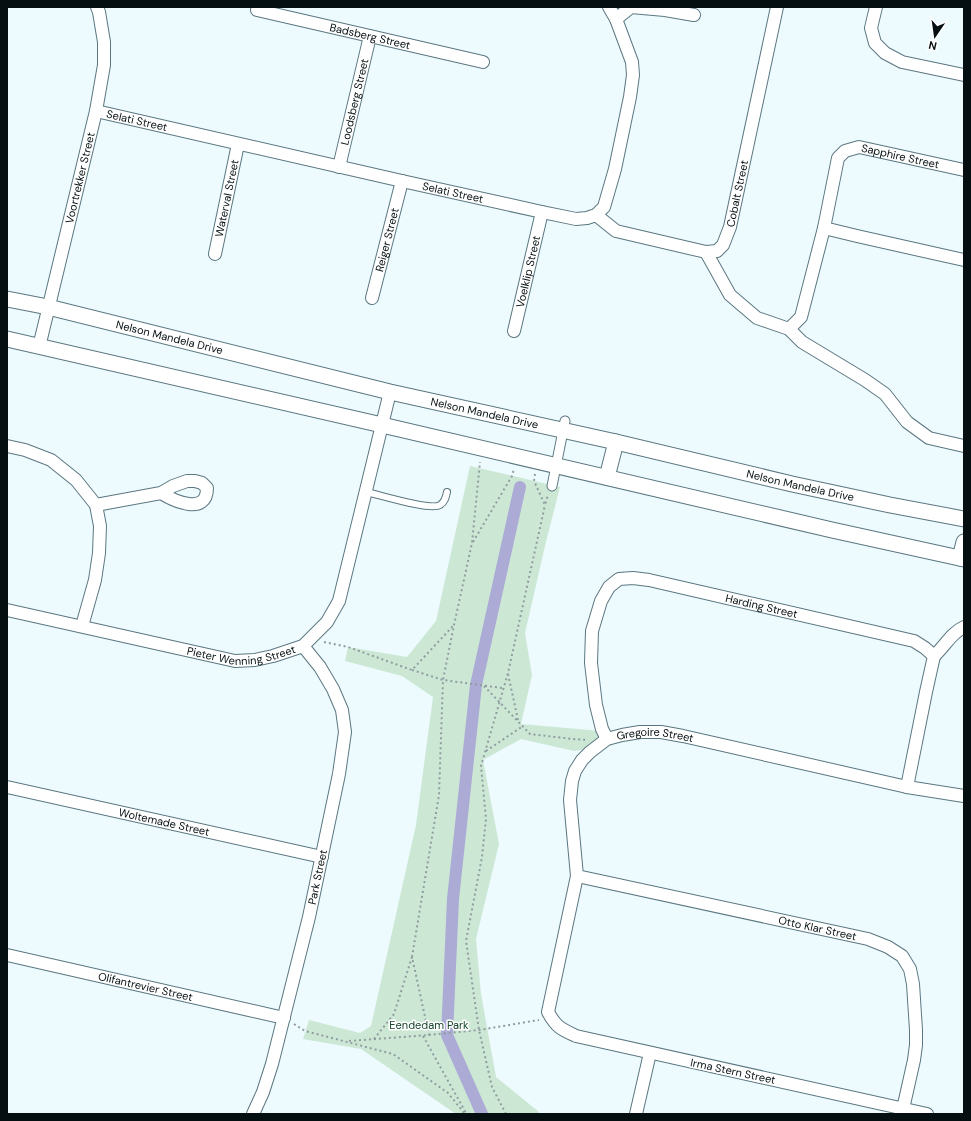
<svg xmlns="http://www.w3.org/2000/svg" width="971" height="1121" font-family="'DM Sans',sans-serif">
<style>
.green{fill:#cce8d5}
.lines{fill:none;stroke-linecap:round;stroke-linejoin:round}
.canal{stroke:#acabd5;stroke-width:12}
.service-casing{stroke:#5b7781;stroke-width:8}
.pedestrian-casing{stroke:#5b7781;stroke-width:11}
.minor-casing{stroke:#5b7781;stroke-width:14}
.tertiary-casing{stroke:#5b7781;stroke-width:17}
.path{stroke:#919ca0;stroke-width:2;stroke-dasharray:2 3;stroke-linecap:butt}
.service{stroke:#fff;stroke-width:6}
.pedestrian{stroke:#fff;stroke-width:9}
.minor{stroke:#fff;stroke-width:12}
.tertiary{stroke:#fff;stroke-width:15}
.labels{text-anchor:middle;stroke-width:3;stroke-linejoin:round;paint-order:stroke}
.street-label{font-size:11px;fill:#050f12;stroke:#fff}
.park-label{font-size:11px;fill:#14462b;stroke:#fff}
</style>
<rect width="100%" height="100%" fill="#edfafe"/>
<!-- green -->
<path class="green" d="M470 466 560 487 545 546 525 633 532 675 521 724 601 731 599 747 574 751 521 739 483 760 499 844 476 939 481 994 496 1077 539 1112 540 1114H456L361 1049 303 1039 309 1020 360 1033 371 1026 416 825 433 697 402 676 345 661 348 647 407 657 436 621Z"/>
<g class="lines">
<!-- canal -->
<path class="canal" d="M482 1114 447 1035 453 899 476 685 520 487"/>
<!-- service casing -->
<g class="service-casing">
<path id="service" d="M366 492C380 495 431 511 440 505 445 502 446 497 447 492"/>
</g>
<!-- pedestrian casing -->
<g class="pedestrian-casing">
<path id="pedestrian" d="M552 486 565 421"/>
</g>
<!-- minor casing -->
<g class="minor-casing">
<g id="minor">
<path d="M876 7 871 28 875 43 885 53 902 62 964 75"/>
<path id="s1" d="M257 10 483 62"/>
<path d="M616 19 631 7 665 10 694 15"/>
<path id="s2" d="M96 111 402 181 542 212 576 219 587 218 596 215 604 207 615 169 630 97 633 75 632 62 616 19 609 7"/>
<path id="s3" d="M339 167 370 36"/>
<path id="s4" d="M596 215 616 231 706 252 717 251 723 245 730 227 777 7"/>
<path d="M824 228 857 236 964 260"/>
<path d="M706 252 730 295 757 318 789 329 802 342 865 380 885 394 907 422 929 438 964 446"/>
<path id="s5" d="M215 254 238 144"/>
<path id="s6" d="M372 298 402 181"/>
<path id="s7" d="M789 329 801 317 824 228 838 158 845 151 859 147 964 170"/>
<path id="s8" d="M514 331 542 212"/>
<path id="s9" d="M39 347 96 111 104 65V42L99 12 97 7"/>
<path d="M7 446 25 450 51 460 76 480 96 505 100 526 99 553 95 580 82 626"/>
<path d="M96 505 161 493 173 486 187 481H195L202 483 207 488C207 516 174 501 161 493"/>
<path id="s10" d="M7 610 235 661 255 660 273 656 303 646 327 622 339 601 390 392"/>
<path d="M934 656C945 646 951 633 964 627"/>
<path id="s11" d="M607 739 602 729 596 705 591 663 592 631 601 601 609 587 619 579 633 578 649 580 914 641 925 648 934 656 926 692 907 787"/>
<path id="s12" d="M7 787 322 857"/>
<path id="s13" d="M577 876 868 939 888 947 902 956 910 969 913 984 916 1030V1045L914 1060 903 1109"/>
<path id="s14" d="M7 955 284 1018"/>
<path id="s15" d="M253 1114 263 1092 272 1064 309 917 339 774 345 732 342 710 333 689 320 667 303 646"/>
<path d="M636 1114 650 1053"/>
<path id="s16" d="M927 1114 576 1036C561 1029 556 1027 548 1012L577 876 570 800 572 781 575 771 582 760 590 752 607 739 622 735 640 732H661L683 736 907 787 964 796"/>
</g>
</g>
<!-- tertiary casing -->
<g class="tertiary-casing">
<g id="tertiary">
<path id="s17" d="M7 299 48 307 390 392 616 442 792 484 890 505 964 519"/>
<path d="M7 339 382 425 832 530 964 559"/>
<path d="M607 477 616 442"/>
<path d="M960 558 964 542"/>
</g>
</g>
<!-- path -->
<path class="path" d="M535 474 534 481 545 505 548 495
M473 542 512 476 514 469
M324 642 348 647 412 670 453 626
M412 670 443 680 502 688
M508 674 518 720
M484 686 530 734 573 739 588 740
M486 751 523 726
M412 957 439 795 443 680 454 625 472 543 480 462
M294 1024 305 1031 393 1054 448 1093 465 1114
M423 1036 466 1113
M374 1039 394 1014 412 957 429 1035
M349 1041 429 1035 479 1030 539 1020
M506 1114 492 1087 479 1030 466 941 482 857 486 819 481 766 508 673 545 505"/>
<!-- service -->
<use href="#service" class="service"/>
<!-- pedestrian -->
<use href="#pedestrian" class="pedestrian"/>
<!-- minor -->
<use href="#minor" class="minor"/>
<!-- tertiary -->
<use href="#tertiary" class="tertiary"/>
</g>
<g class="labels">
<!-- street labels -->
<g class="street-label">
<text dy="4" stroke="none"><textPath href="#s1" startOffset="116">Badsberg Street</textPath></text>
<text dy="4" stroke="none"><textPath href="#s3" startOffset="67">Loodsberg Street</textPath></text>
<text dy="4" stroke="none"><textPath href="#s2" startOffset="42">Selati Street</textPath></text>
<text dy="4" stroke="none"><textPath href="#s7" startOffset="247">Sapphire Street</textPath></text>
<text dy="4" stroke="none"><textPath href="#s9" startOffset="174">Voortrekker Street</textPath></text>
<text dy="4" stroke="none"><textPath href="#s2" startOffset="366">Selati Street</textPath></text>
<text dy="4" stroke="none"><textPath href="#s4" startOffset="191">Cobalt Street</textPath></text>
<text dy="4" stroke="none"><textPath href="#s5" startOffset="57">Waterval Street</textPath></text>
<text dy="4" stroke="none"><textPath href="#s6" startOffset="60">Reiger Street</textPath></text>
<text dy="4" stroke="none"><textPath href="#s8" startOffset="61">Voelklip Street</textPath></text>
<text dy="4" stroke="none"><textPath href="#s17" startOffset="167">Nelson Mandela Drive</textPath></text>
<text dy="4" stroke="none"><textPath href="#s17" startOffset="491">Nelson Mandela Drive</textPath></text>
<text dy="4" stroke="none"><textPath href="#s17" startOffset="815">Nelson Mandela Drive</textPath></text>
<text dy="4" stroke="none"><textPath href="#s11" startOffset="316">Harding Street</textPath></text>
<text dy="4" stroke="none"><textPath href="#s10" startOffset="240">Pieter Wenning Street</textPath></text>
<text dy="4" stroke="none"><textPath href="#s16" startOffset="737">Gregoire Street</textPath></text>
<text dy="4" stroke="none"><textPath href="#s12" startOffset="161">Woltemade Street</textPath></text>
<text dy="4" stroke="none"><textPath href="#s15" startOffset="246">Park Street</textPath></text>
<text dy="4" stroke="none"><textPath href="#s13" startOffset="246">Otto Klar Street</textPath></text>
<text dy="4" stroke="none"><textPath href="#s14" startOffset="142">Olifantrevier Street</textPath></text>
<text transform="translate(733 1071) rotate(12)" y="4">Irma Stern Street</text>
</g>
<!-- park labels -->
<g class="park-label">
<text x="429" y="1029">Eendedam Park</text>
</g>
</g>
<!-- border -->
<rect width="971" height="1121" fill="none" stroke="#050f12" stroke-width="16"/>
<!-- north arrow -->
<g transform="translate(935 36) rotate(193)" stroke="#ffffff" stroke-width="3" paint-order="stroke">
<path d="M0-3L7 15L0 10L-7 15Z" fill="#050f12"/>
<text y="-6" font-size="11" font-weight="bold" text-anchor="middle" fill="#050f12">N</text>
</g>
</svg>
